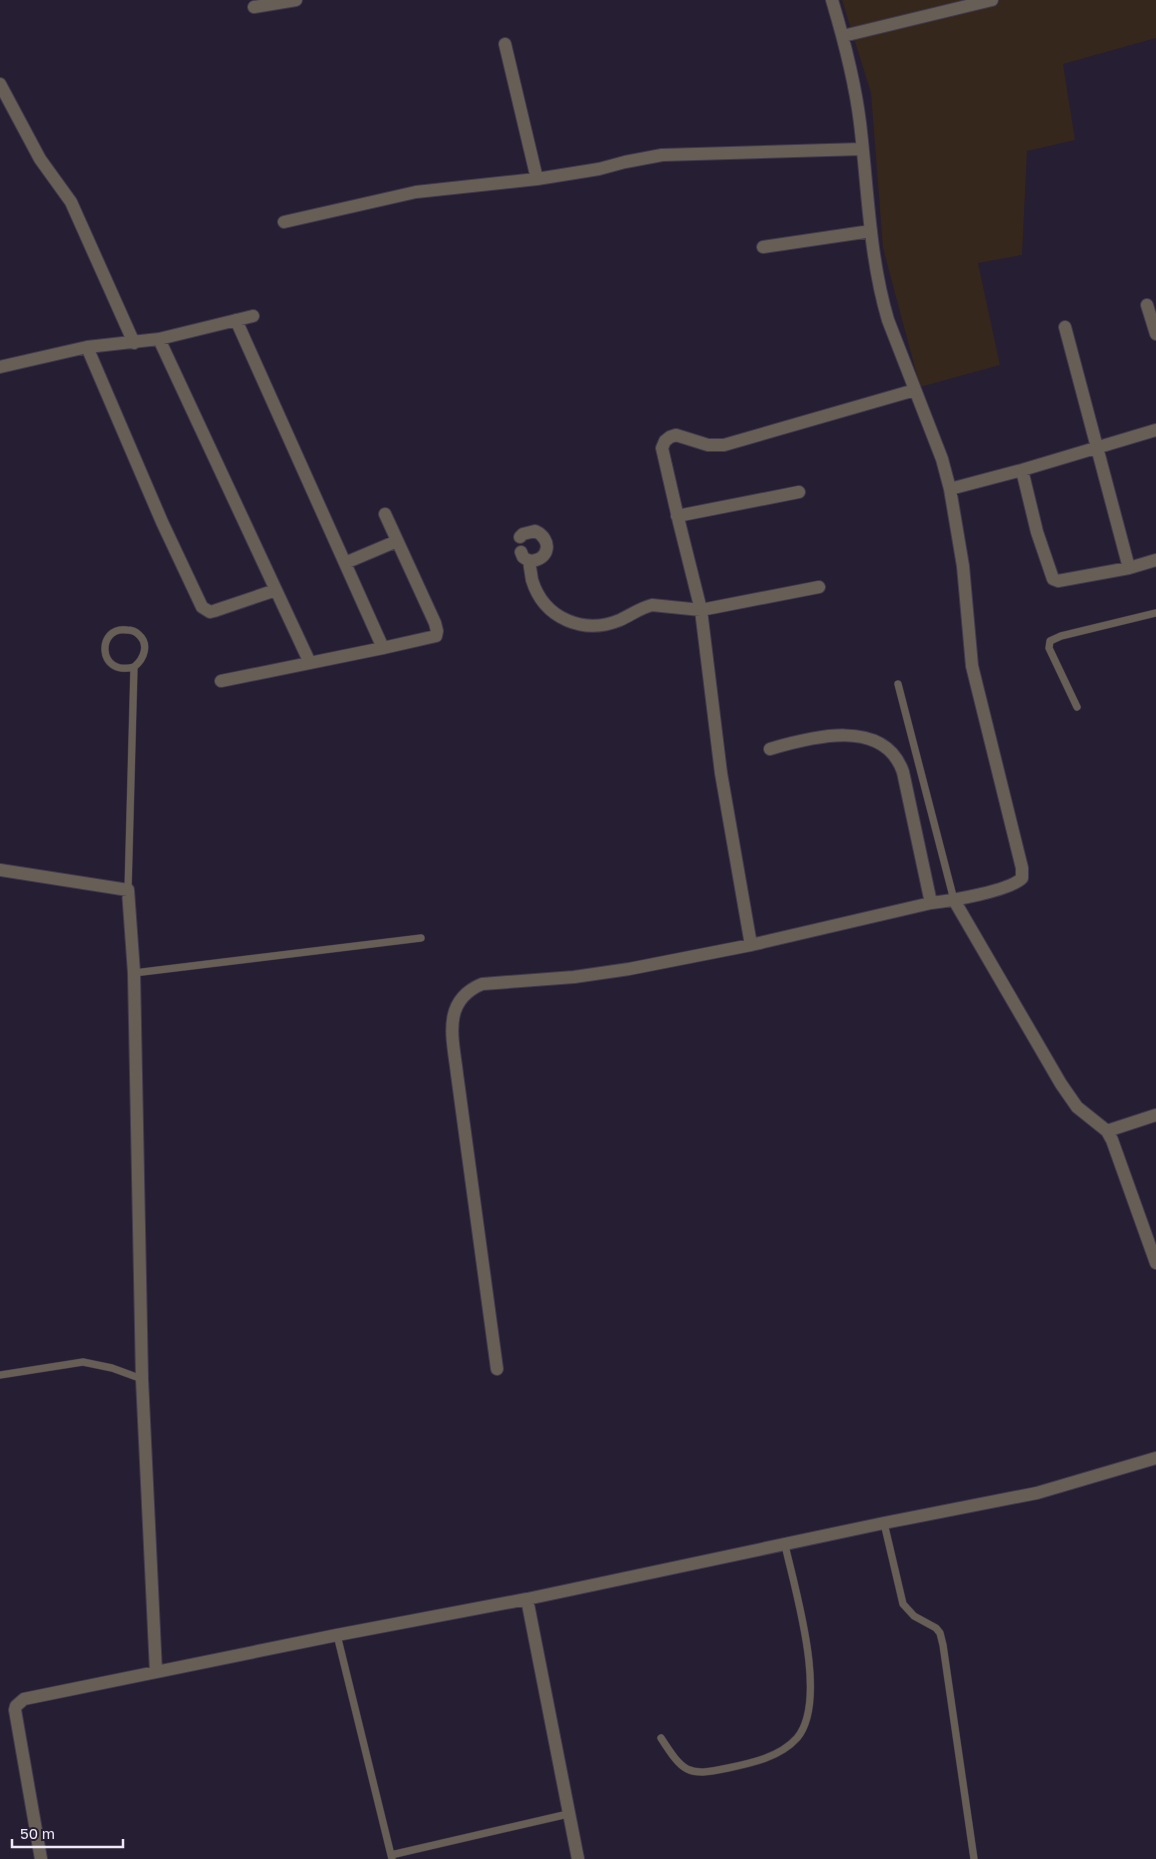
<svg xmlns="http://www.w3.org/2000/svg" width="1156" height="1859" font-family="'Golos Text',sans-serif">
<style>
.industrial{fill:#35271b}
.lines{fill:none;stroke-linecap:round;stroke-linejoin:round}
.service-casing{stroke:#423a4e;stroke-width:8}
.minor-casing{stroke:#423a4e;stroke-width:14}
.service{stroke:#675f56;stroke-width:7}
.minor{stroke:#675f56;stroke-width:12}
</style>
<rect width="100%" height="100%" fill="#261e33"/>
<!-- industrial -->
<path class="industrial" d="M842 0H1156V38L1063 64 1075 140 1027 151 1022 255 978 263 1000 365 920 387 883 248 871 93Z"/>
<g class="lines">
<!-- service casing -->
<g class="service-casing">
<path id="service" d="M898 684 954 900
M1077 707 1049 648 1050 641 1061 636 1156 613
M128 890 134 667C144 659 150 644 138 634 135 631 131 630 127 630 97 625 96 677 134 667
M134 973 421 938
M0 1375 83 1362 112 1368 142 1379
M884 1523 903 1604 914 1616 936 1628 940 1633 943 1645 974 1859
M337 1635 392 1859
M661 1738C683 1772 687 1777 728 1768 752 1763 780 1757 797 1738 829 1700 795 1590 785 1545
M391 1855 568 1814"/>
</g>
<!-- minor casing -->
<g class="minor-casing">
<path id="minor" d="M254 7 296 0
M843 36 992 0
M505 44 537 179
M0 84 40 159 71 202 134 343
M284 222 416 192 537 179 599 169 625 162 662 155 862 149
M763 247 871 231
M1147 305 1156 334
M236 320 383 648
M1065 327 1129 568
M159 339 310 663
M87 347 162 522 202 607 210 612 214 611 276 590
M0 367 87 347 159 339 253 316
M1022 470 1037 532 1053 579 1058 581 1129 568 1156 560
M950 489 1022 470 1156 430
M677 516 799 492
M520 537 523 534 535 531C553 539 550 561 529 561
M521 552 523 557 529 561C530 567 531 574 532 580 544 619 584 635 620 620 631 615 640 608 652 605L701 610 819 587
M345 563 397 541
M221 681 383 648 436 636 437 631 435 623 385 514
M770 749C811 737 884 717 903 772L931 903
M0 870 128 890 134 973 142 1379 156 1672
M954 900 1061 1084 1077 1107 1107 1131
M751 945 721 773 701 610 679 522 662 448 665 441 670 437 676 435 708 445H724L915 390
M1156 1115 1107 1131 1112 1140 1156 1263
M497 1369 457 1074C453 1039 441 1001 482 984L574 977 629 969 751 945 931 903C949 901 1010 891 1022 878V868L972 666 963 566 950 489 942 459 888 320C869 256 868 189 860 123 855 82 844 40 832 0
M527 1599 578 1859
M41 1859 15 1710 16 1706 24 1699 337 1635 527 1599 884 1523 1037 1493 1156 1458"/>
</g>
<!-- service -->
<use href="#service" class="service"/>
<!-- minor -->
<use href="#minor" class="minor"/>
</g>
<!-- scale -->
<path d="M12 1839v8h111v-8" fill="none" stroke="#ede9f7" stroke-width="2.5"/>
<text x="20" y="1839" font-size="15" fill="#ede9f7" stroke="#261e33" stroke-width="4" paint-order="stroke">50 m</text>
</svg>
